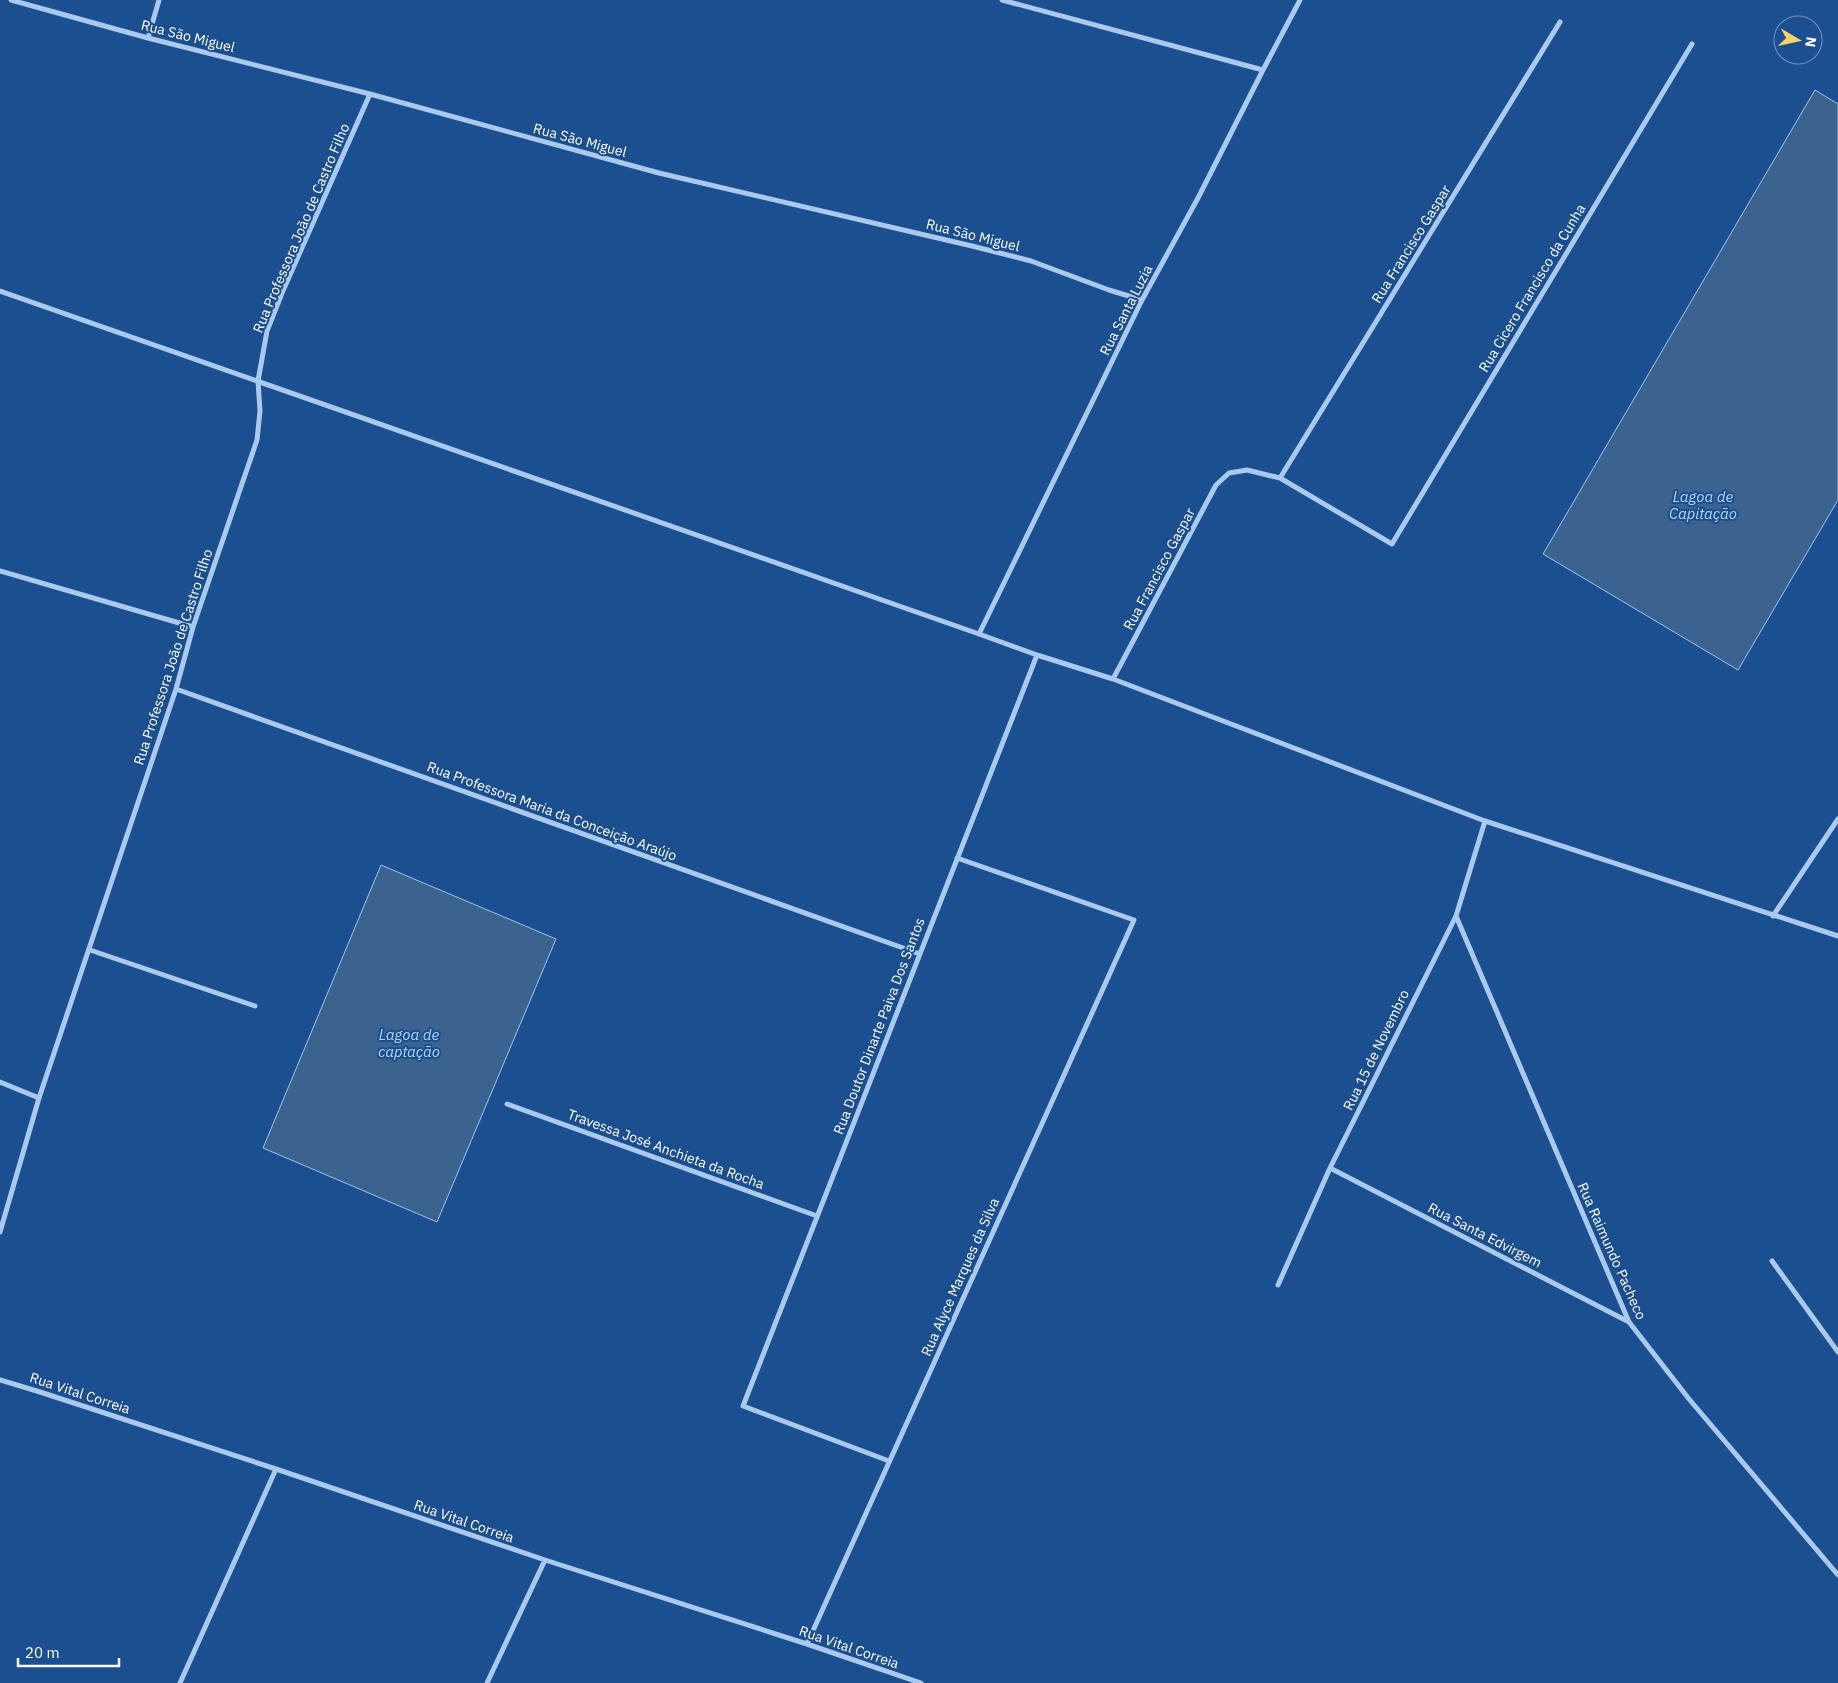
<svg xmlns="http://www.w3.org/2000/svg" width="1838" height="1683" font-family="'IBM Plex Sans',sans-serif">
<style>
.water{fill:#3c6290;stroke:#9cc4f0}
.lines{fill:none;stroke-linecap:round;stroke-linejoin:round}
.minor{stroke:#a9c9ee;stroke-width:5}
.labels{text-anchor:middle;stroke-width:4;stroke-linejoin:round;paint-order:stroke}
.street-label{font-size:14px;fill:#fff;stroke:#1b4f8f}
.water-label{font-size:15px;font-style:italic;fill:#b5d3f5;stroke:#1b4f8f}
</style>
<rect width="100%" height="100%" fill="#1b4f8f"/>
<!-- water -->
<path class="water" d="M1815 90 1838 104V500L1738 670 1543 554Z
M381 865 556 939 437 1222 263 1148Z"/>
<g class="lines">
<!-- minor -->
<path class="minor" d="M11 0 148 38 370 94 659 173 972 246 1031 261 1109 290 1142 300
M1002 0 1263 70
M148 38 159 0
M0 291 979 634 1037 655 1113 679 1485 821 1838 936
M1280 478 1560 22
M0 571 193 627
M979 634 1142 300 1198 198 1263 70 1300 0
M1113 679 1216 485 1229 473 1247 470 1280 478 1392 544 1692 44
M176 689 920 954
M1456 916 1629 1322 1689 1399 1838 1575
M1773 916 1838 819
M90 950 255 1006
M0 1082 39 1098
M507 1104 817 1216
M1330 1168 1629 1322
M0 1232 39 1098 176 689 193 627 257 440 260 411 258 381 267 331 282 293 370 94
M1772 1261 1838 1352
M1278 1285 1330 1168 1456 916 1485 821
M0 1380 40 1392 276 1469 545 1560 807 1644 921 1683
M889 1461 743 1406 1037 655
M807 1644 1134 920 957 858
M180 1683 276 1469
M487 1683 545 1560"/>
</g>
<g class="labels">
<!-- street labels -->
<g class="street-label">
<text transform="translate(188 36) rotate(14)" y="5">Rua São Miguel</text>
<text transform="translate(580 140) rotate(15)" y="5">Rua São Miguel</text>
<text transform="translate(301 228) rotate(-67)" y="5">Rua Professora João de Castro Filho</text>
<text transform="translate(973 235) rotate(14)" y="5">Rua São Miguel</text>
<text transform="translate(1411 244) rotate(-58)" y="5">Rua Francisco Gaspar</text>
<text transform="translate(1532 288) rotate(-59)" y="5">Rua Cicero Francisco da Cunha</text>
<text transform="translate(1126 310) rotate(-63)" y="5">Rua Santa Luzia</text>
<text transform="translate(1159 569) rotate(-62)" y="5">Rua Francisco Gaspar</text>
<text transform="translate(173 657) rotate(-72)" y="5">Rua Professora João de Castro Filho</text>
<text transform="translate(552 811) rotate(20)" y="5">Rua Professora Maria da Conceição Araújo</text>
<text transform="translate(879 1026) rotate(-69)" y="5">Rua Doutor Dinarte Paiva Dos Santos</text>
<text transform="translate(1376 1050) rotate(-64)" y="5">Rua 15 de Novembro</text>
<text transform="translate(666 1149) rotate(20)" y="5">Travessa José Anchieta da Rocha</text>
<text transform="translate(1485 1235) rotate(27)" y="5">Rua Santa Edvirgem</text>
<text transform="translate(1612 1251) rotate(66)" y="5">Rua Raimundo Pacheco</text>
<text transform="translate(960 1277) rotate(-66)" y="5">Rua Alyce Marques da Silva</text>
<text transform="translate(80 1393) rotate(18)" y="5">Rua Vital Correia</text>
<text transform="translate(464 1521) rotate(19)" y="5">Rua Vital Correia</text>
<text transform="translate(849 1647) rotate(19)" y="5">Rua Vital Correia</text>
</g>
<!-- water labels -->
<g class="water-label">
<text x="1703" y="502">Lagoa de<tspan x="1703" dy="17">Capitação</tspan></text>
<text x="409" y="1040">Lagoa de<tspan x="409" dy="17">captação</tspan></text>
</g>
</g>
<!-- north arrow -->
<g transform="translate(1798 40) rotate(99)"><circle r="24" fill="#1b4f8f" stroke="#7695bc"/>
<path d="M0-4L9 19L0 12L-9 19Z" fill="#ffd166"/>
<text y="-8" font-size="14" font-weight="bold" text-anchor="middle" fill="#ffffff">N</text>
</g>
<!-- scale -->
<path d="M18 1658v8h101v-8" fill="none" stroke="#ffffff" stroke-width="2.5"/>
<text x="25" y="1658" font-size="15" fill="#ffffff" stroke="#1b4f8f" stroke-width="4" paint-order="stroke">20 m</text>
</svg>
